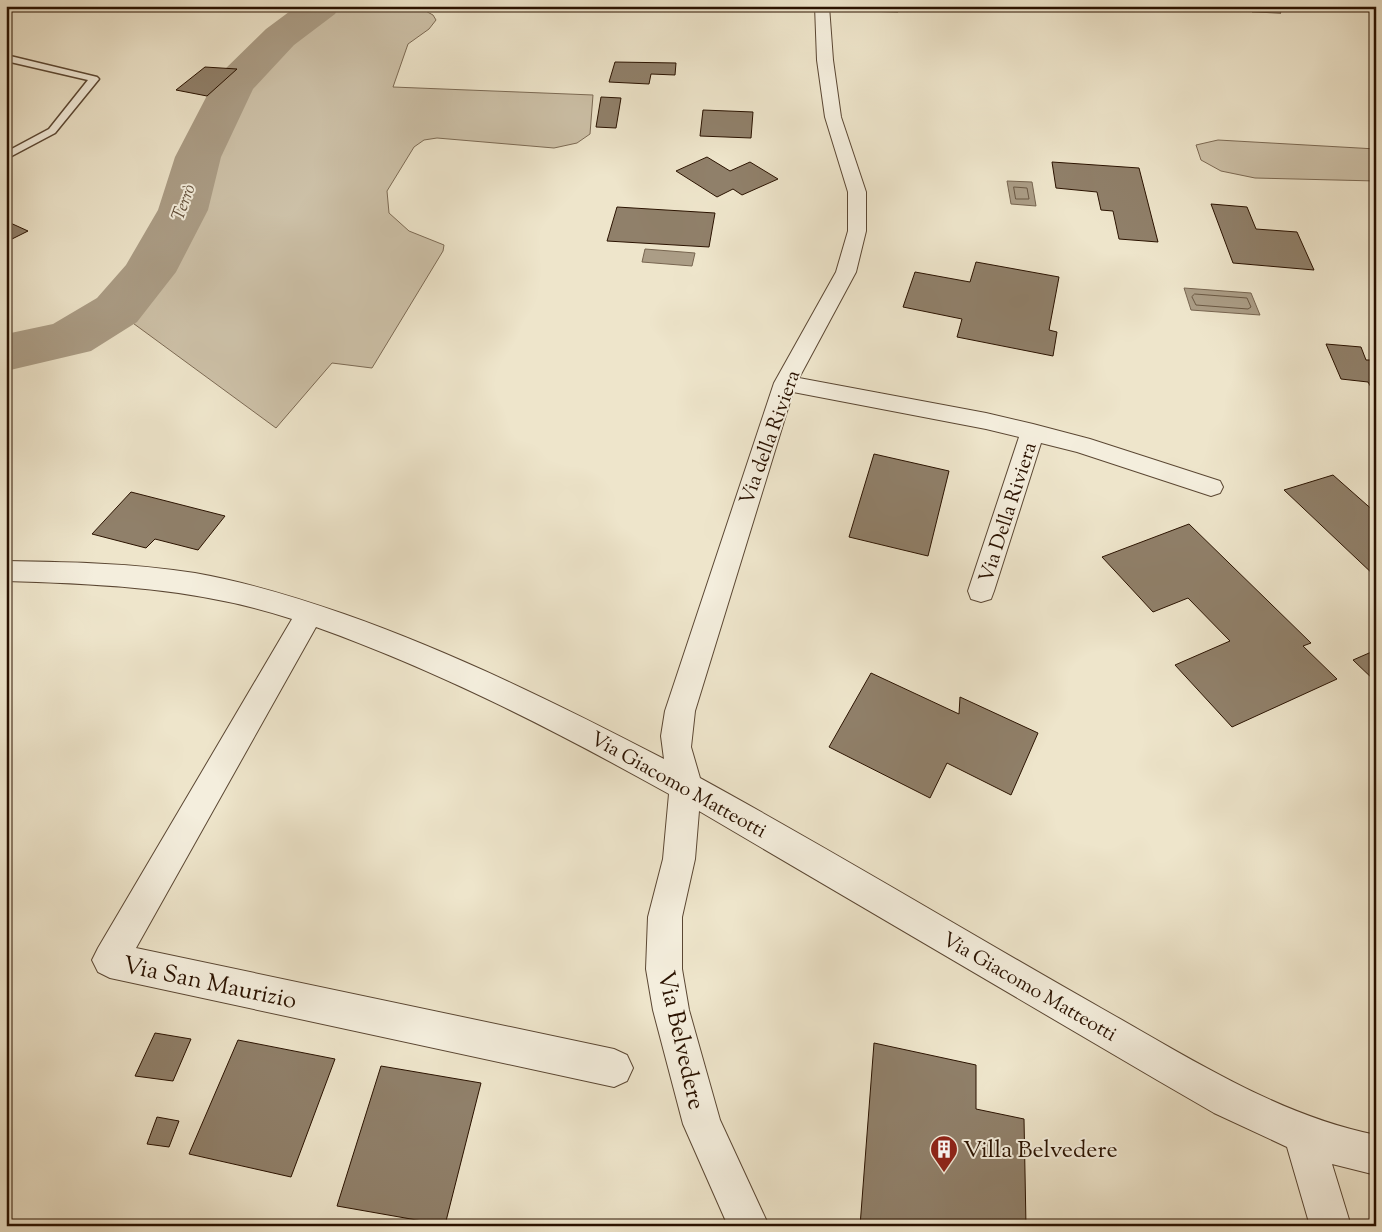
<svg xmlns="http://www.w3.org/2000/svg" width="1382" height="1232" font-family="'Sorts Mill Goudy',serif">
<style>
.green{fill:#cdc1a8;stroke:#7c6a54}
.water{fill:#ab9d86;stroke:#776550}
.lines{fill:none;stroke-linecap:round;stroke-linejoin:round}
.shore{stroke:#6a5843;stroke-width:1}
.river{fill:#ab9d86;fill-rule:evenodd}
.building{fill:#90806a;stroke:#2a1200}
.service-casing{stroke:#5b4733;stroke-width:3}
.minor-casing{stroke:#5b4733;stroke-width:2}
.service{fill:#f4eedd;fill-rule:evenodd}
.minor{fill:#f4eedd;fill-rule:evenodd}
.labels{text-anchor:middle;stroke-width:4;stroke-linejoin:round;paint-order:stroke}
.far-water-label{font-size:18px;font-style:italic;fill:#64513c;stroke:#f4eedd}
.street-label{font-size:20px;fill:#2a1200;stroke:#f4eedd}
.near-street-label{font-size:24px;fill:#2a1200;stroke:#f4eedd}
.near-poi-label{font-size:24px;fill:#2a1200;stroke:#f4eedd;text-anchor:start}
</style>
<rect width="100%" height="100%" fill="#eee5cb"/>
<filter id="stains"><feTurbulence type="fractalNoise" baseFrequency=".004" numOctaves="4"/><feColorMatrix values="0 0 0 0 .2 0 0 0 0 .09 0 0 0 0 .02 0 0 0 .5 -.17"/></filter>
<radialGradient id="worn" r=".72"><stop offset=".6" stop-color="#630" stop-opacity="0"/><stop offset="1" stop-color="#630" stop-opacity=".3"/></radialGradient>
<!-- green -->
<path class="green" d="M310 6 420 8 433 15 436 20 429 29 408 44 393 87 593 95 590 134 577 143 554 148 437 138 424 140 414 147 387 191 389 213 409 231 444 245 443 251 372 368 332 363 276 428 111 307 110 305 139 270 167 206 181 160 200 122 217 98 255 57Z
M1218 140 1376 149V181L1255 178 1221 171 1201 160 1196 145Z"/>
<!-- water -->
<path class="water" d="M1007 181 1032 182 1036 206 1011 204Z
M645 249 695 253 692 266 642 262Z
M1184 288 1251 293 1260 315 1191 310Z"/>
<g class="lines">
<!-- shore -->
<path class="shore" d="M1014 187 1027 188 1029 199H1016Z
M1195 294 1247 298 1251 307 1248 309 1196 305 1192 297Z"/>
<!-- river -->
<path class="river" d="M297 6H340L335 14 294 45 253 89 221 157 208 210 176 272 137 322 91 351 6 371V334L53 324 97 298 126 265 158 210 175 157 213 84 219 75 266 29Z"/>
</g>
<!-- building -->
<path class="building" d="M864 6H897L898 12 864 11Z
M1248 6H1276L1281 13 1252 12Z
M615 62 676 63 675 75 651 74 649 84 609 82Z
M205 67 237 69 207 96 176 90Z
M601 97 621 98 616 128 596 127Z
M703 110 753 112 751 138 700 136Z
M707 157 730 171 750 162 778 179 742 195 733 189 717 197 676 171Z
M1052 162 1139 168 1158 242 1119 239 1113 211 1101 210 1097 192 1056 188Z
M1211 204 1247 207 1256 229 1297 232 1314 270 1233 263Z
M617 207 715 213 709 247 607 241Z
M6 221 28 231 6 242Z
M976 262 1059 277 1049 330 1057 332 1053 356 957 337 962 319 903 307 915 272 970 282Z
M1326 344 1361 347 1366 360H1376V396L1368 382 1341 379Z
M874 454 949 471 928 556 849 537Z
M1333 475 1376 513V577L1284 490Z
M131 492 225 516 198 550 155 539 146 548 92 534Z
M1189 524 1311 643 1303 646 1337 679 1232 727 1175 665 1230 641 1188 598 1153 612 1102 557Z
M1376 650V682L1353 660Z
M871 673 959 714 960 697 1038 733 1011 795 947 763 930 798 829 747Z
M155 1033 191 1039 173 1081 135 1076Z
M238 1040 335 1059 291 1177 189 1154Z
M874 1043 976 1065V1109L1024 1119 1026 1226H860Z
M381 1066 481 1083 445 1225 337 1206Z
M157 1117 179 1121 169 1147 147 1144Z"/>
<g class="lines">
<!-- service casing -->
<g class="service-casing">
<path id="service" d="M6 55 97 77 99 79 55 133 6 159V152L49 129 88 80 6 61Z"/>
</g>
<!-- minor casing -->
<g class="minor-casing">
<path id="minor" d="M815 6H829L833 60 841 117 866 192V231L856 272 799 378 986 413 1033 424 1090 439 1220 481 1223 487 1220 493 1211 496 1077 452 1041 443 994 591 991 599 981 602 971 599 968 591 1019 437 986 429 793 392 695 711 691 747 700 778C835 852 967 932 1101 1008 1188 1057 1277 1115 1376 1135V1175L1332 1164 1351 1226H1310L1287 1147 1214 1113 1157 1080 699 811 695 859 682 917V969L689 1010 720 1120 769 1226H728L683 1124 653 1010 646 969 648 917 663 859 669 794C556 731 439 671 316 627L136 948 614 1049 627 1055 633 1068 627 1081 614 1087 110 978 98 972 92 960 98 948 292 619C198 588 104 584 6 581V561C69 562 132 563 195 573 246 582 295 597 344 614 455 653 560 705 664 759L661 736 665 711 774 383 836 272 848 231V192L825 117 817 60Z"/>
</g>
<!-- service -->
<use href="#service" class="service"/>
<!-- minor -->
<use href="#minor" class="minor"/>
</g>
<!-- icons -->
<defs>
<g id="building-pin" transform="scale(1.4375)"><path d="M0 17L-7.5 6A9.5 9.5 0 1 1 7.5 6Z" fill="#8f2418" stroke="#f4eedd"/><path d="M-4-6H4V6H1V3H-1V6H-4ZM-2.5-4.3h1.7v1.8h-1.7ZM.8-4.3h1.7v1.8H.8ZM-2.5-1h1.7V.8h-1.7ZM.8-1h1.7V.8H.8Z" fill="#fff"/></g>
</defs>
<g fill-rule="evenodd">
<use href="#building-pin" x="944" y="1149"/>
</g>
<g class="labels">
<!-- far-water labels -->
<g class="far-water-label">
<text transform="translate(183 202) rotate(-70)" y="6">Terrò</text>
</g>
<!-- street labels -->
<g class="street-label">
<text transform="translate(769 437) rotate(-70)" y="7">Via della Riviera</text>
<text transform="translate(1007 512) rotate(-72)" y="7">Via Della Riviera</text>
<text transform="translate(679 784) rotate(29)" y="7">Via Giacomo Matteotti</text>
<text transform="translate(1030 986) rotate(30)" y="7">Via Giacomo Matteotti</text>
</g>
<!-- near-street labels -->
<g class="near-street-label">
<text transform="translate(210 982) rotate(12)" y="8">Via San Maurizio</text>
<text transform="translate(682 1040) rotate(77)" y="8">Via Belvedere</text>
</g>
<!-- near-poi labels -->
<g class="near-poi-label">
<text x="963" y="1157">Villa Belvedere</text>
</g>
</g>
<!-- margin -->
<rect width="1382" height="1232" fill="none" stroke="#eee5cb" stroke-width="25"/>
<rect x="8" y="8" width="1367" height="1217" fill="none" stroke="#2a1200" stroke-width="2.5"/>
<rect x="12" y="12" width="1357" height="1207" fill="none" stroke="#2a1200"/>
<rect width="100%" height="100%" filter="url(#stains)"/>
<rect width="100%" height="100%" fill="url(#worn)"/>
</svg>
